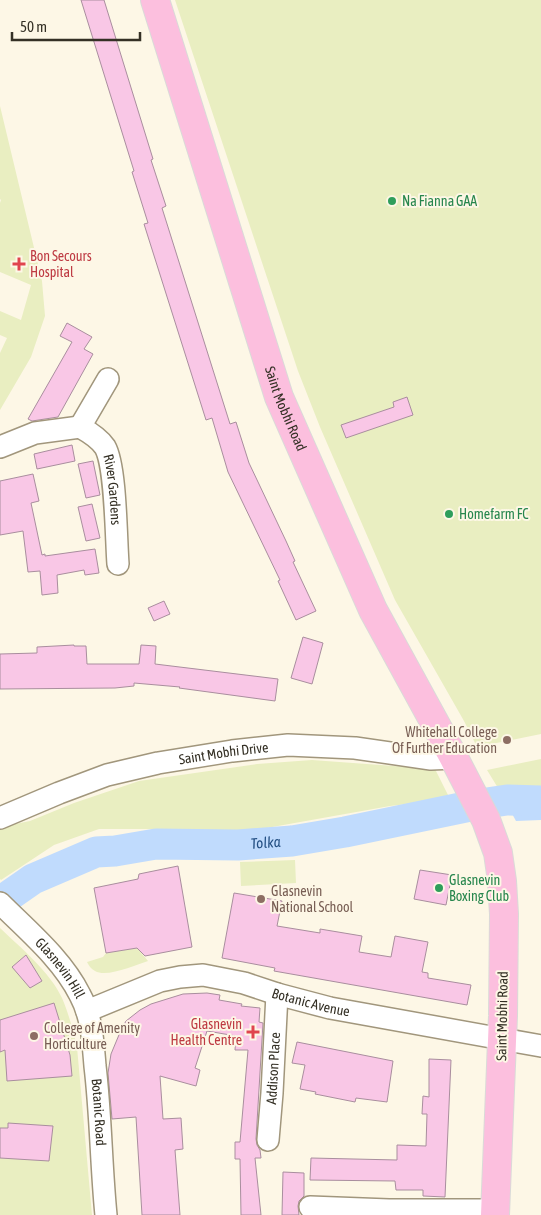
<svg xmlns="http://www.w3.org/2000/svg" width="541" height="1215" font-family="'Asap Condensed',sans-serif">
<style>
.green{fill:#e9eec1}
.water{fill:#c0dbfd}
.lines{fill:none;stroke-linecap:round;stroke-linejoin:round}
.river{stroke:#c0dbfd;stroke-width:31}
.building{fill:#f9c7e6;stroke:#a98e9e}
.minor-casing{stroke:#a1967c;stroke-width:24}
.major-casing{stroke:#dadad8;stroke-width:30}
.minor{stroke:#fff;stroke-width:21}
.major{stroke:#fcbfde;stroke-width:28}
.leisure-dot{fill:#2e9e5b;stroke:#fdf7e6;stroke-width:2}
.health-dot{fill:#e0444e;stroke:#fdf7e6;stroke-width:2}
.education-dot{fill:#8d6e63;stroke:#fdf7e6;stroke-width:2}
.labels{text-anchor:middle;stroke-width:4;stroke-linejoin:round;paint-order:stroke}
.leisure-label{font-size:14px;fill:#27864d;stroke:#fdf7e6;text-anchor:start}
.health-label{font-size:14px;fill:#be3a42;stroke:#fdf7e6;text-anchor:start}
.street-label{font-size:14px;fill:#343025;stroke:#fdf7e6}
.education-label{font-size:14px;fill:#785e54;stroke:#fdf7e6;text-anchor:start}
.water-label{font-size:15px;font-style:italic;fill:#234f83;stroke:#fdf7e6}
</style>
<rect width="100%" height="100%" fill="#fdf7e6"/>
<!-- green -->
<path class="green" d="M175 0H541V734L477 747 464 721 395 600 320 427 298 371Z
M0 106 42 281 45 316 31 357 0 410V353L7 338 0 335V311L21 320 31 285 0 272V203L1 200 0 199Z
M541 759V788H498L487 770Z
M312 760 435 769 450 799 390 806 238 833 159 829H99L54 845 1 880 0 879V827L30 821 74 803 139 781 257 764Z
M295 860 296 883 241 886 240 862Z
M0 928C21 948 50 972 62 998 69 1014 73 1031 77 1047L92 1215H0Z
M137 948 148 961C135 965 107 978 95 971 91 969 89 966 87 962L103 957 106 953Z"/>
<!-- water -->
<path class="water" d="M498 788H541V820L516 821Z"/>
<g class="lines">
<!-- river -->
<path class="river" id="s1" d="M0 902 33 879 96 852 115 851 156 844 238 845 292 841 345 832 480 804 507 800 541 801"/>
</g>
<!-- building -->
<path class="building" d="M81 0H104L153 159 151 160 166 206 162 208 230 424 236 422 249 463 286 541 295 561 293 562 316 611 296 620 278 581 280 580 228 472 212 418 206 420 144 224 148 223 132 172 134 171Z
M67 323 92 337 84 349 93 354 58 417 32 421 28 419 72 342 60 336Z
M407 397 413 415 346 438 341 425 394 407 393 402Z
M72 445 75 461 37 469 34 454Z
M93 461 100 495 86 498 78 464Z
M33 474 39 501 31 503 42 555 45 554V556L95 549 99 573 85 575 84 570 57 575 58 593 42 595 40 571 28 572 23 531 0 535V481Z
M92 504 100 538 86 541 78 507Z
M164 601 170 614 154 621 148 608Z
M303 637 323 643 312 684 291 678Z
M74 645V646H86L87 664H139L141 645 156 646 155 664 278 679 275 701 179 688 180 687 134 683V686L115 688 0 689V654L37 653V647Z
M178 866 192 947 145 956 137 948 106 953 94 888 138 879 139 874Z
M420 870 452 875 446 905 414 899Z
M234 893 282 901 277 926 320 933V929L362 936 359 952 391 957 395 936 428 942 422 972 428 973V978L471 985 467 1005 274 971 275 968 222 958Z
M26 955 42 981 30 988 12 967Z
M207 993 220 995 219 1000 242 1004 241 1006 260 1008 259 1022 263 1023 256 1139 257 1145 260 1150 261 1158H255L261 1215H241L240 1159H235V1142H240L248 1050H235L236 1036 207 1031 195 1068 200 1070 196 1086 160 1076 163 1119 181 1118 183 1149 175 1150 180 1215H142L136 1117 112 1119 108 1073 111 1054 121 1030 126 1021 140 1010 151 1004 183 994Z
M54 1003 70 1055 72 1076 7 1081 5 1050 0 1052V1020Z
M297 1042 393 1061 387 1102 356 1098 355 1102 315 1094 316 1092 300 1089 305 1065 292 1063Z
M429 1059 451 1060 445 1197 423 1196V1190H396L395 1181 310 1180 311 1158 397 1160V1145L426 1146 427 1114H422L423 1096 429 1097Z
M8 1123 53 1126 49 1161 0 1158V1128H8Z
M283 1172 304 1173V1196L299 1201 298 1206 299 1215H282Z"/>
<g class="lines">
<!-- minor casing -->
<g class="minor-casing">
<g id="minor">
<path d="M80 427 108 379"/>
<path id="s2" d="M0 447 35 433 80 427C89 432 99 438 105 447 116 466 116 538 118 564"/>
<path id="s3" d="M0 818 59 793 107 775 158 763 232 751 288 745 355 748 431 759 454 758"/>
<path id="s4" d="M0 903C28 931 62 959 80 995 92 1017 93 1042 95 1066 101 1116 101 1165 106 1215"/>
<path id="s5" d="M87 1011 160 981 180 977 203 975 244 983 277 994 330 1008 541 1046"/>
<path id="s6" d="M268 1140 272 1093 277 994"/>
<path d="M310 1207 389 1210H495"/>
</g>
</g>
<!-- major casing -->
<g class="major-casing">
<g id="major">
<path id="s7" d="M155 0 279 397 373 610 454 758 486 820 498 853 502 881 504 914 503 1016 495 1215"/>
</g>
</g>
<!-- minor -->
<use href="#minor" class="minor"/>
<!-- major -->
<use href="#major" class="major"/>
</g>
<!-- markers -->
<g class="leisure-dot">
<circle cx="392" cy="201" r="5"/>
<circle cx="449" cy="514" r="5"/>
<circle cx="439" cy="888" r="5"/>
</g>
<g class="health-dot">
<path d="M16.5 256.5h5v5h5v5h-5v5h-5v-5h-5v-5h5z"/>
<path d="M250.5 1024.5h5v5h5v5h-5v5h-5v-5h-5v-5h5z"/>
</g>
<g class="education-dot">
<circle cx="507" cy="740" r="5"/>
<circle cx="261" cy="899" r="5"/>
<circle cx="34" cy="1036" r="5"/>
</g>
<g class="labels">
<!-- leisure labels -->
<g class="leisure-label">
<text x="402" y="206">Na Fianna GAA</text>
<text x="459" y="519">Homefarm FC</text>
<text x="449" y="885">Glasnevin<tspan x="449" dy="16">Boxing Club</tspan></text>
</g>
<!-- health labels -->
<g class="health-label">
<text x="30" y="261">Bon Secours<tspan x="30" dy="16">Hospital</tspan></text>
<text x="242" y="1029" text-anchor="end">Glasnevin<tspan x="242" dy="16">Health Centre</tspan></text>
</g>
<!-- street labels -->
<g class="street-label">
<text dy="5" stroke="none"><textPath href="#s7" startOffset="429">Saint Mobhi Road</textPath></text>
<text dy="5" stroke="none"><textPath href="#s2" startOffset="159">River Gardens</textPath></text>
<text dy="5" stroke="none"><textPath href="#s3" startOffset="234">Saint Mobhi Drive</textPath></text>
<text dy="5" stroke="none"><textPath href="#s4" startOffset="89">Glasnevin Hill</textPath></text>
<text dy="5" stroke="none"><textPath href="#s5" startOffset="234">Botanic Avenue</textPath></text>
<text transform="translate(502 1016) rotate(-89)" y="5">Saint Mobhi Road</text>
<text dy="5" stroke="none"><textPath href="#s6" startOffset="72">Addison Place</textPath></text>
<text dy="5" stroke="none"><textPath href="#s4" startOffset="242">Botanic Road</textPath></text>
</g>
<!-- education labels -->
<g class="education-label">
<text x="497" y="737" text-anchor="end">Whitehall College<tspan x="497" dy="16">Of Further Education</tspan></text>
<text x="271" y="896">Glasnevin<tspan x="271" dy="16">National School</tspan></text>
<text x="44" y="1033">College of Amenity<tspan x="44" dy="16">Horticulture</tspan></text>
</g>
<!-- water labels -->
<g class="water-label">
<text dy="5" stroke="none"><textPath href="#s1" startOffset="279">Tolka</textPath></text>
</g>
</g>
<!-- scale -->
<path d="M12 32v8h128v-8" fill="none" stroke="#343025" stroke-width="2.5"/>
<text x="20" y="32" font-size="15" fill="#343025" stroke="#fdf7e6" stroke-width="4" paint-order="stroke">50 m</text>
</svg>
